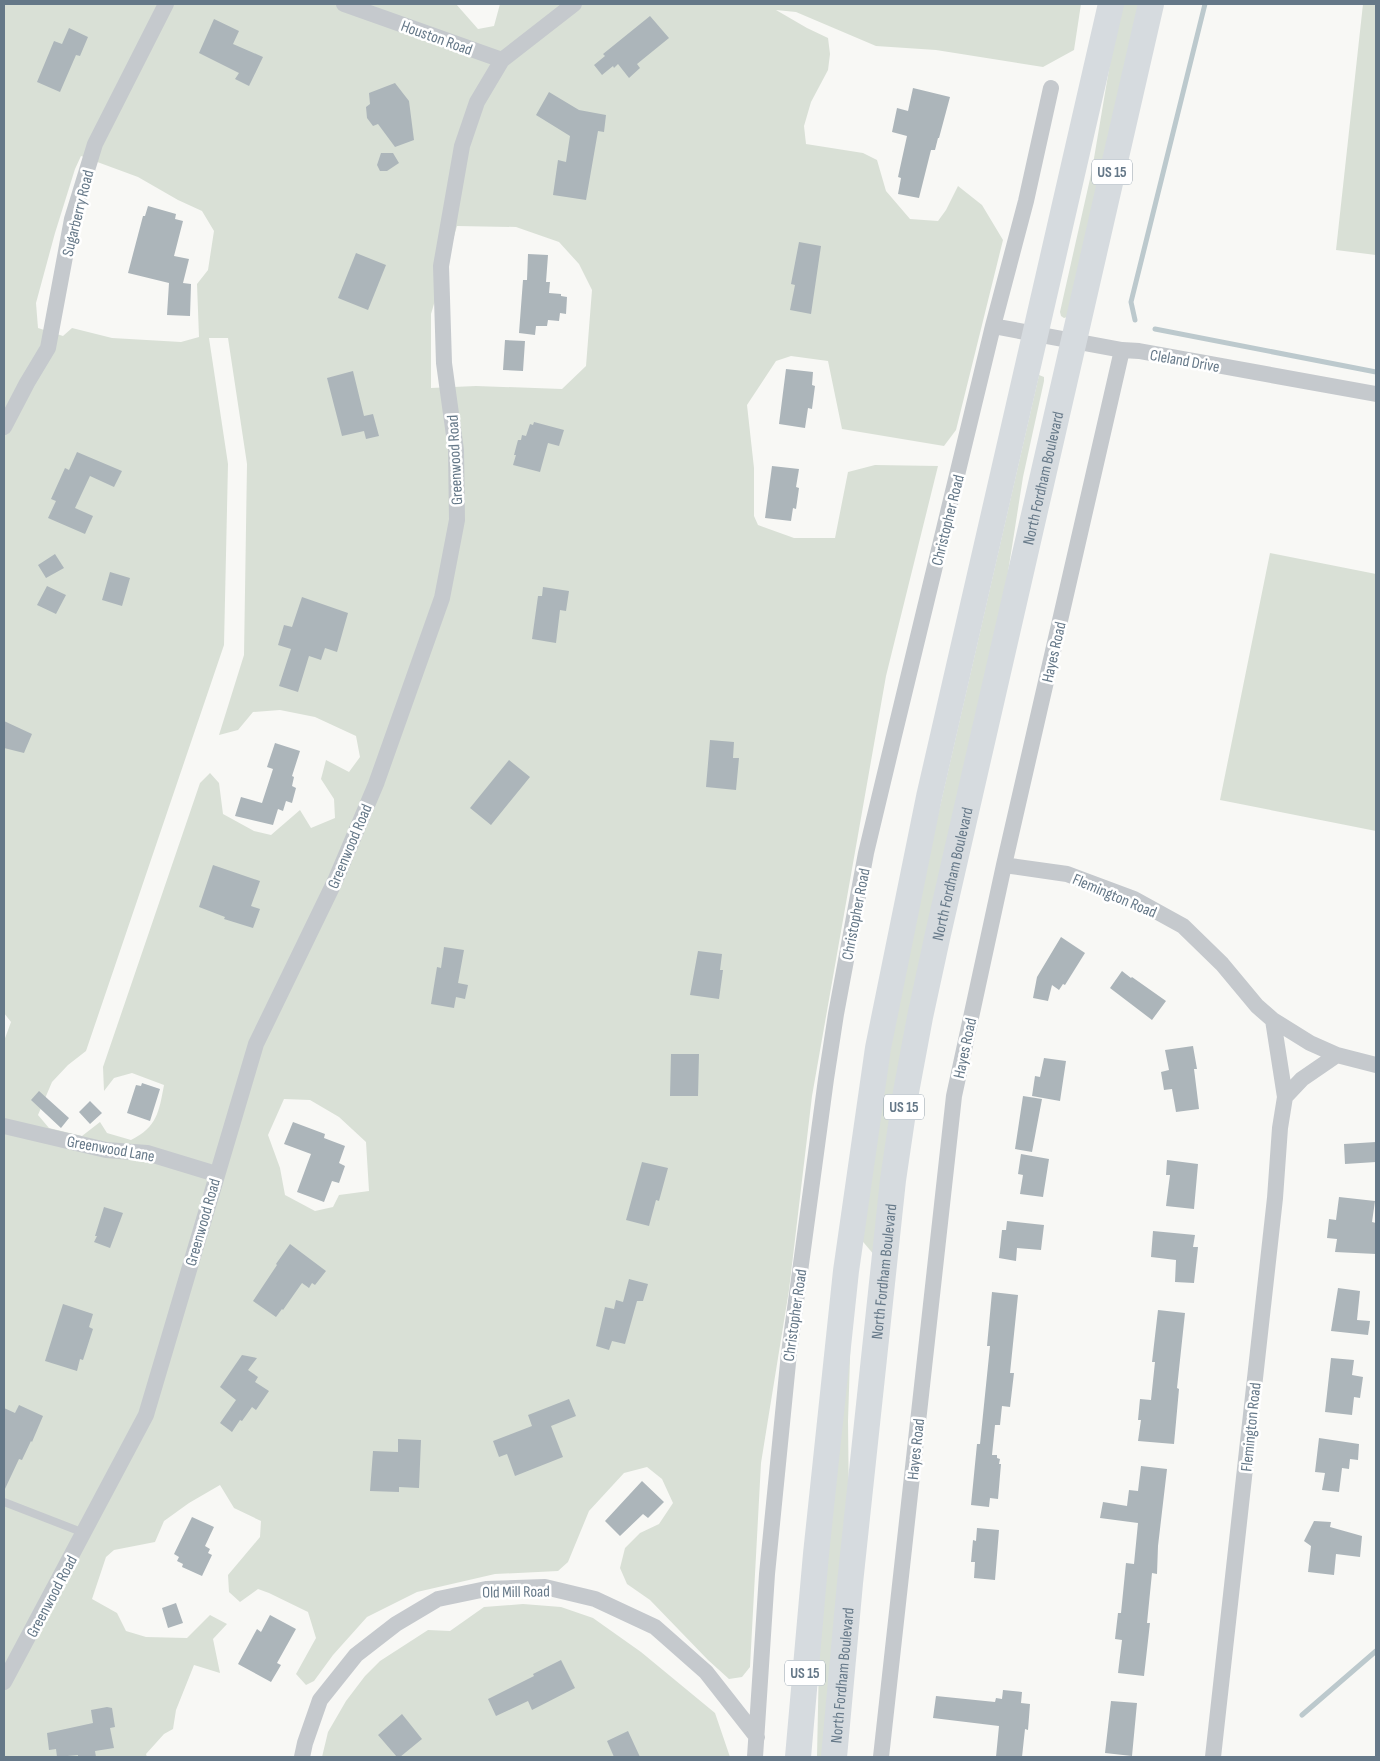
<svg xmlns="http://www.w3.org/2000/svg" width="1380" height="1761" font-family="'Sofia Sans Condensed',sans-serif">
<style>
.green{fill:#d9e0d6;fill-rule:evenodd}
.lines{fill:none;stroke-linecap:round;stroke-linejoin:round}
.stream{stroke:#bcc9cd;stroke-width:5}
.building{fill:#acb5ba}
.service{stroke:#c5c9cd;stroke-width:8}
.minor{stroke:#c5c9cd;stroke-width:16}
.trunk{stroke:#d6dbdf;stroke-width:26}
.labels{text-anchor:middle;stroke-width:5;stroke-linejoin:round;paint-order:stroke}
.shield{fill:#fff;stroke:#93a0ac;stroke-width:1}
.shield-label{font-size:15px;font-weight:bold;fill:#657888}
.street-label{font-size:16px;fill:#657888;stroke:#fff}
</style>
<rect width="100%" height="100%" fill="#f8f8f5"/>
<!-- green -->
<path class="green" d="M4 4H456L478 29 494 26 500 4H1081L1074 50 1043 67 936 50 876 46 796 12 776 10 807 28 828 38 830 54 828 70 811 102 804 126 806 144 863 153 877 160 886 191 910 219 938 221 946 210 958 186 982 205 1003 240 956 430 944 446 842 429 828 361 791 356 776 361 747 405 754 468V516L758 525 794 538H835L848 472 875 465 938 466 886 676 812 1096 789 1290 761 1463 750 1667 742 1677 729 1679 708 1660 650 1600 627 1584 620 1568 625 1548 640 1533 659 1524 673 1503 662 1479 647 1467 624 1473 589 1511 568 1562 558 1571 495 1574 417 1592 367 1617 333 1655 314 1681 306 1685 296 1674 316 1638 308 1612 269 1593 258 1589 240 1602 229 1592 228 1575 260 1537 261 1521 234 1508 220 1485 189 1503 164 1521 155 1542 114 1550 106 1557 92 1599 117 1613 126 1631 146 1637 187 1638 210 1615 227 1624 213 1639 220 1673 194 1665 176 1710 173 1729 164 1734 146 1754 147 1757H4V1041L11 1022 4 1013ZM81 156 138 177 178 200 202 211 214 231 208 270 197 284 199 337 181 342 112 338 72 328 63 336 38 328 36 303 55 233 75 169ZM457 226 516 227 559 242 579 264 592 290 586 366 562 389 476 386 431 388V314ZM209 338H228L247 464 244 655 219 735 238 730 253 712 280 710 315 717 356 736 360 757 349 772 326 760 321 779 334 799 335 818 311 828 300 810 271 835 254 831 223 814 219 783 210 773 200 783 103 1067 104 1091 114 1078 132 1073 164 1085C159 1112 157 1127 131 1140L107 1133 100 1122 82 1136 49 1128 38 1115 52 1082 68 1065 86 1051 224 645 228 464ZM284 1099 310 1100 339 1117 366 1142 369 1191 339 1195 333 1207 315 1211 285 1195 280 1168 268 1135Z
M1120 4H1140L1067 317 1064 318 1061 316 1060 312 1092 170Z
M1363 4H1376V255L1336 250Z
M1039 375 1044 377V381L1023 477 1002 610 875 1256 859 1237 896 998Z
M1270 553 1376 574V831L1220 800Z
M852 1297 848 1421 849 1507 825 1757H817L820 1609Z
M523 1604 561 1607 593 1618 641 1652 715 1713 730 1757H322L328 1732 346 1701 365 1676 380 1661 428 1630 450 1631 484 1607Z"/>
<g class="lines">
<!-- stream -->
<path class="stream" d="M1135 320 1131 302 1205 4
M1155 329 1376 372
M1302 1715 1376 1651"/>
</g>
<!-- building -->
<path class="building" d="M650 16 669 38 637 64 640 68 629 78 618 64 614 68 613 66 602 75 594 65 605 56 603 54Z
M214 19 239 31 233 44 263 57 249 86 235 79 239 73 199 53Z
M69 28 88 37 80 56 76 55 60 92 37 82 54 41 62 44Z
M395 83 409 101 414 140 395 147 378 124 373 126 367 118 366 107 370 104 369 93Z
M913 88 950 97 939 138H938L935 150H931L919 198 898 194 901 178 898 177 907 136 892 132 897 108 908 111Z
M549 92 579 110 606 115 604 132 598 131 586 200 553 195 558 160 566 162 570 136 536 115Z
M381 153H393L399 163 387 171H380L377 165Z
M148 206 176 214 175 219 183 221 174 256 189 259 183 283 191 284 190 316 167 315 169 283 128 273 143 216H145Z
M799 242 821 246 811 314 790 310 795 285 791 284Z
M356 253 386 265 368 310 338 298Z
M528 254 548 255 546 282H550L549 293 561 294V296L567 297 566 314 560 313 559 321 548 320 547 326H536L535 335 519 333 523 280H527Z
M505 340 525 341 523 371 503 370Z
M786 369 813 372 812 385 815 386 812 409 808 408 805 428 779 424Z
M353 371 364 416 373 414 379 436 366 439 364 431 342 436 327 378Z
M534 422 564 430 559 446 548 443 540 472 513 465 516 455H514L518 440H521L522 435 526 436 530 424 533 425Z
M77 452 122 471 114 487 90 476 75 508 93 516 85 534 48 518 56 501 51 499 65 468 69 470Z
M772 466 799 469 796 487 799 488 796 509 793 508 791 521 765 518Z
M55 554 64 568 46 578 38 565Z
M110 572 130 578 122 606 102 600Z
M47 586 66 595 56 614 37 605Z
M543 587 569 591 566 611 560 610 556 643 532 639 538 596H542Z
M302 597 348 613 337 652 325 648 321 660 309 656 298 692 279 686 291 649 278 645 284 625 292 627Z
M4 721 32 734 24 753 4 748Z
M710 740 734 742 733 758H739L736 790 706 787Z
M275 743 300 751 292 776 294 777 292 786 296 788 292 803 286 801 283 811 278 809 273 825 235 816 241 797 262 803 273 769 267 767Z
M509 760 530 777 491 825 470 808Z
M213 865 260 881 251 906 260 909 253 928 224 919 225 917 199 907Z
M1061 937 1085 953 1065 985 1063 984 1059 990 1052 985 1048 1001 1033 998 1037 977Z
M444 947 464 950 458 983 468 985 465 999 456 997 454 1008 431 1004 437 967 441 968Z
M698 951 722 954 720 970H723L719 999 690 995Z
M1122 971 1131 978 1132 977 1166 1001 1152 1020 1110 988Z
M1193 1046 1197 1069H1194L1199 1109 1176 1112 1172 1089 1164 1090 1161 1072 1169 1070 1165 1050Z
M671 1054H699L698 1096H670Z
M1044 1058 1066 1061 1060 1101 1032 1096 1035 1076 1040 1077Z
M142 1083 160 1089 150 1121 127 1113 136 1085 141 1086Z
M39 1091 69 1118 61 1128 31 1100Z
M1023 1096 1042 1099 1032 1152 1015 1149Z
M90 1101 102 1113 90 1124 79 1112Z
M293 1122 325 1134 324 1138 345 1146 339 1163 345 1166 339 1183 332 1181 324 1202 297 1192 311 1154 284 1144Z
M1376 1142V1162L1345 1164 1344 1144Z
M1021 1154 1049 1159 1043 1197 1020 1194 1023 1175 1018 1174Z
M1167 1160 1198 1164 1194 1209 1166 1206 1170 1175H1166Z
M642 1162 668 1168 659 1201 656 1200 649 1226 626 1220Z
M1339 1197 1375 1201 1372 1222 1376 1223V1254L1335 1252 1337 1239 1327 1238 1329 1219 1336 1220Z
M104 1207 123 1213 110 1248 94 1242 97 1236H95Z
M1007 1221 1044 1225 1041 1250 1017 1248 1016 1261 999 1258 1002 1230H1006Z
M1153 1231 1195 1235 1193 1247H1198L1194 1283 1175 1282 1176 1260 1151 1257Z
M290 1244 326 1271 315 1285 312 1283 309 1288 302 1283 283 1310 282 1309 276 1317 253 1301 277 1265 276 1264Z
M629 1279 648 1284 643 1301H637L625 1344 612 1341 609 1350 596 1346 605 1307 614 1309 616 1300 623 1302Z
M1338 1288 1360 1291 1357 1320 1370 1321 1368 1335 1331 1331Z
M992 1292 1018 1295 1010 1373H1014L1010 1407 1002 1406 1000 1425H995L992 1455H997V1458L1000 1459 999 1464H1001L998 1499 990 1498 989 1507 971 1505 977 1444H980L990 1346H987Z
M63 1304 93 1314 89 1327 93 1329 83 1360 80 1359 77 1371 45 1361Z
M1158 1310 1185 1313 1177 1388 1179 1389 1174 1444 1138 1441 1141 1420H1138L1140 1399 1151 1400 1155 1362H1152Z
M242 1355 257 1358 248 1370 258 1377 255 1382 269 1391 256 1410 252 1407 242 1421 240 1420 232 1432 220 1423 236 1400 220 1387Z
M1331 1358 1354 1360 1352 1375 1363 1377 1360 1398 1354 1397 1352 1415 1325 1412Z
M569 1399 576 1416 551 1426 563 1457 515 1476 507 1454 499 1457 493 1441 532 1426 528 1415Z
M19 1405 43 1416 32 1442 31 1441 22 1460 19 1459 4 1491V1408L15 1413Z
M1319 1438 1359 1444 1358 1460 1350 1459 1349 1469 1342 1468 1339 1492 1322 1490 1325 1473 1315 1472Z
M398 1439 421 1440 419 1488 399 1487V1492L370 1491 373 1451 398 1452Z
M1141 1466 1167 1469 1158 1546 1157 1574 1152 1573 1147 1623H1150L1144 1676 1118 1673 1122 1640 1115 1639 1118 1613H1121L1126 1563 1134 1564 1138 1523 1100 1518 1103 1502 1127 1506 1129 1490 1138 1491Z
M642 1481 664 1502 648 1518 643 1514 620 1536 605 1521Z
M192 1517 214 1527 205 1546 210 1549 208 1553 212 1555 202 1576 182 1567 183 1564 177 1561 179 1557 174 1554Z
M1314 1521 1331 1522 1330 1527 1362 1536 1360 1557 1336 1554 1334 1575 1308 1572 1311 1546 1304 1541Z
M977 1528 999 1530 995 1580 974 1578 975 1562H971L973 1540 976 1541Z
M176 1603 183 1623 168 1628 162 1608Z
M270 1615 296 1629 277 1663 281 1665 271 1682 238 1664 257 1629 261 1632Z
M561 1660 575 1688 532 1710 528 1701 496 1716 488 1699 534 1676 533 1674Z
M1003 1690 1022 1692 1021 1703 1030 1704 1028 1730 1025 1729 1022 1757H996L999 1726 933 1718 936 1696 995 1702 996 1698 1002 1699Z
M1111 1701 1137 1703 1132 1756 1105 1753Z
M107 1707 112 1708 115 1727 110 1728 114 1748 95 1751 96 1757H78V1755L57 1757 56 1749 49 1750 47 1733 93 1723 91 1710Z
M402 1714 422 1739 400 1757H397L378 1735Z
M628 1731 640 1757H614L607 1741Z"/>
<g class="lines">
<!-- service -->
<path class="service" d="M4 1502 84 1533"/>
<!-- minor -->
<path class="minor" d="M344 4 502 60
M993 326 1122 350 1139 351 1376 394
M4 427 27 383 48 348 72 219 95 144 166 4
M1004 865 1067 874 1134 899 1183 926 1222 964 1257 1006 1273 1020 1310 1043 1337 1055 1376 1065
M1285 1097 1302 1079 1337 1055
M4 1126 106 1150 147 1153 216 1174
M4 1682 146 1415 256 1044 335 881 376 784 442 598 457 520 456 450 444 363 441 266 462 146 477 102 502 60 574 4
M302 1757 305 1743 320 1700 356 1655 396 1624 438 1599 486 1589 545 1587 595 1599 655 1627 706 1672 757 1737
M755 1757 767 1574 789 1353 826 1079 836 1014 866 853 893 740 993 326 1026 201 1051 88
M881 1757 954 1096 1004 865 1122 350
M1213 1757 1275 1198 1280 1128 1285 1097 1273 1020"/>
<!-- trunk -->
<g class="trunk">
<path d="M798 1757 816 1554 846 1271 878 1048 929 797 1111 4"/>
<path id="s1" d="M834 1757 850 1583 893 1180 906 1092 920 1017 938 934 1151 4"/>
</g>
</g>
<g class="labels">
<!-- shield labels -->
<g class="shield">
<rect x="1092" y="159.5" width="40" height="25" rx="4"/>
<rect x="884" y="1094.5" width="40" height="25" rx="4"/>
<rect x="785" y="1660.5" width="40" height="25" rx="4"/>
</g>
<g class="shield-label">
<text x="1112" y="177">US 15</text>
<text x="904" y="1112">US 15</text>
<text x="805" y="1678">US 15</text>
</g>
<!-- street labels -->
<g class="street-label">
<text transform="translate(437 37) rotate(20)" y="6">Houston Road</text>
<text transform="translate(77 213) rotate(-76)" y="6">Sugarberry Road</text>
<text transform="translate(1185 360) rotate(10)" y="6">Cleland Drive</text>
<text transform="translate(454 460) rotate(-93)" y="6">Greenwood Road</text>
<text dy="6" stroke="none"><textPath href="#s1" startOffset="1298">North Fordham Boulevard</textPath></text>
<text transform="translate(947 520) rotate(-76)" y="6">Christopher Road</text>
<text transform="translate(1053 652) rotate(-77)" y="6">Hayes Road</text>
<text transform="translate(349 846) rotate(-67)" y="6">Greenwood Road</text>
<text dy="6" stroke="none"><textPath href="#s1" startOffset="892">North Fordham Boulevard</textPath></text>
<text transform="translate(1115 895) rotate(23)" y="6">Flemington Road</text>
<text transform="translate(855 914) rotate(-79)" y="6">Christopher Road</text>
<text transform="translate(964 1048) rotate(-78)" y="6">Hayes Road</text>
<text transform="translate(111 1148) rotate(10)" y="6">Greenwood Lane</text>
<text transform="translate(202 1222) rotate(-74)" y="6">Greenwood Road</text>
<text dy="6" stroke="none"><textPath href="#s1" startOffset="488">North Fordham Boulevard</textPath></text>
<text transform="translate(794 1315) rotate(-82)" y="6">Christopher Road</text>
<text transform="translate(1250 1427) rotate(-84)" y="6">Flemington Road</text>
<text transform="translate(915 1449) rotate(-84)" y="6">Hayes Road</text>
<text transform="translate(516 1591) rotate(-1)" y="6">Old Mill Road</text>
<text transform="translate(51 1596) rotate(-62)" y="6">Greenwood Road</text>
<text dy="6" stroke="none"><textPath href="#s1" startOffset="82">North Fordham Boulevard</textPath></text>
</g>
</g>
<!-- border -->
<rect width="1380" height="1761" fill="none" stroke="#657888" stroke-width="10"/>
</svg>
